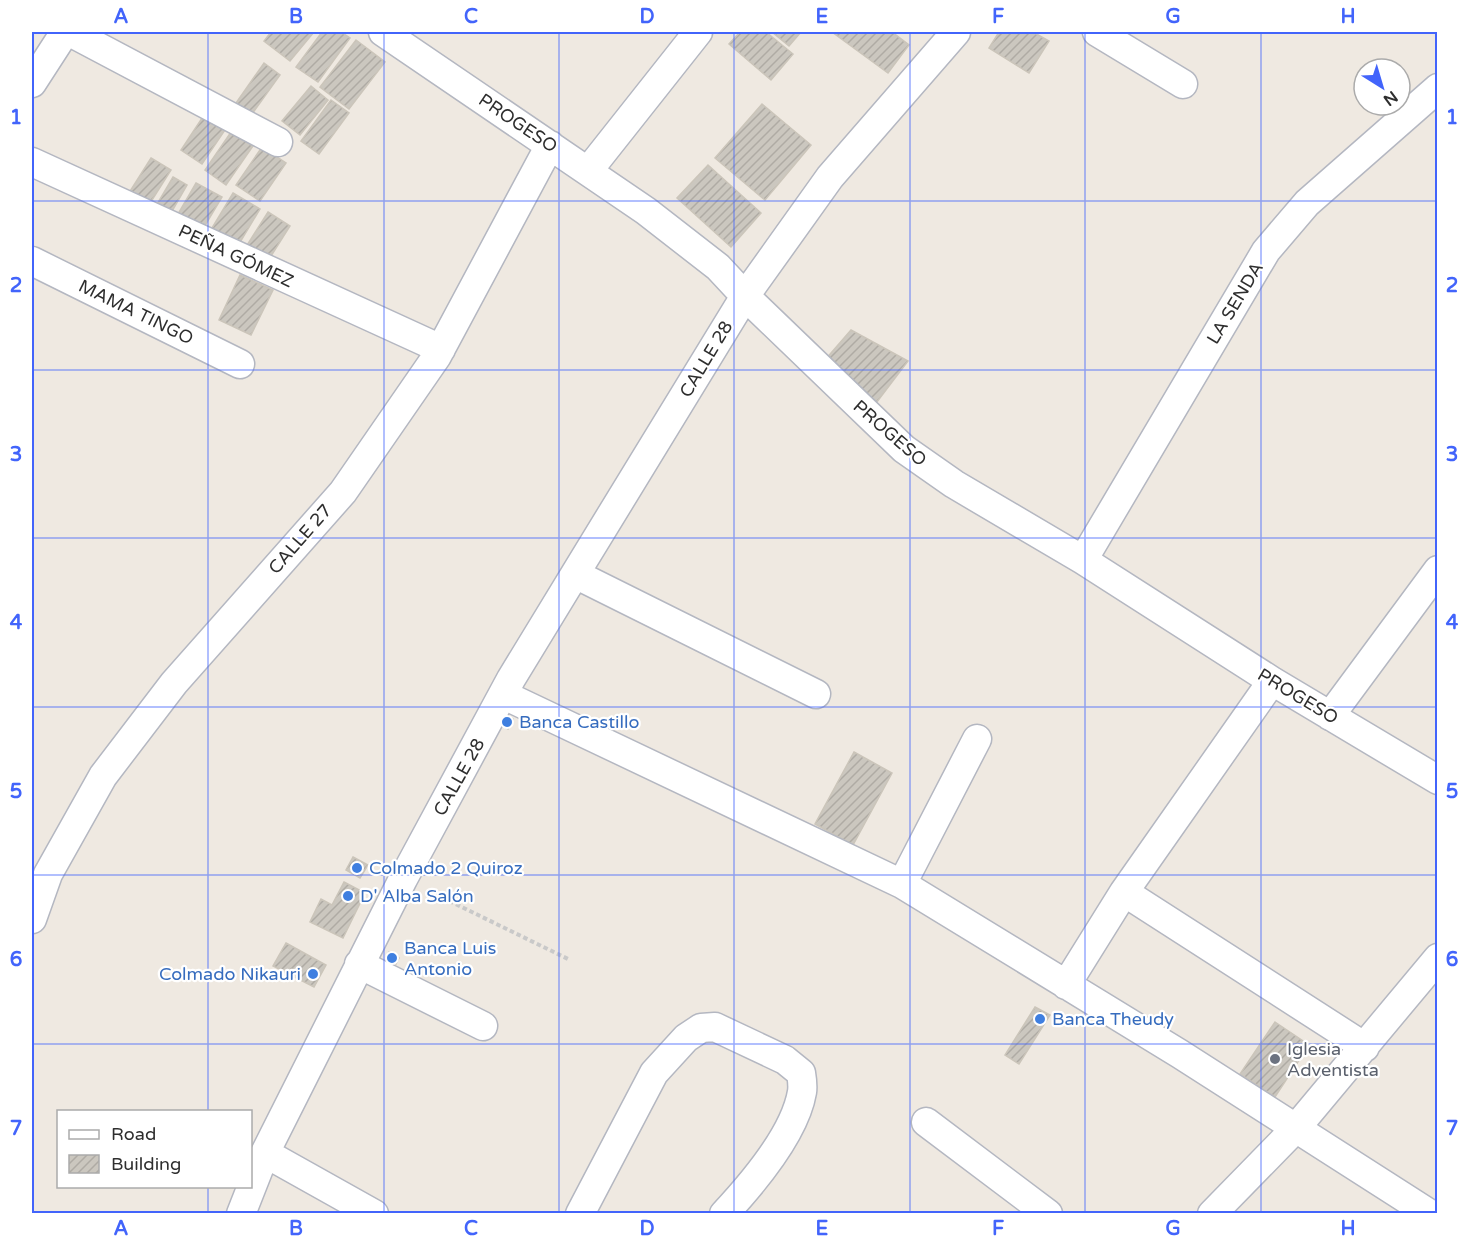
<svg xmlns="http://www.w3.org/2000/svg" width="1469" height="1245" font-family="'Varela Round',sans-serif">
<style>
.building{fill:url(#building-hatch);stroke:#cbc5ba;stroke-width:1.5}
.lines{fill:none;stroke-linecap:round;stroke-linejoin:round}
.minor-casing{stroke:#b4b7c1;stroke-width:31}
.path{stroke:#c9c9c9;stroke-width:4;stroke-dasharray:4.5 3;stroke-linecap:butt}
.minor{stroke:#fff;stroke-width:28}
.grid{fill:none;stroke:#4264fb;stroke-width:1.5;stroke-opacity:0.55}
.shop-dot{fill:#3f7fe0;stroke:#fff;stroke-width:2}
.worship-dot{fill:#6b7280;stroke:#fff;stroke-width:2}
.labels{text-anchor:middle;stroke-width:4.5;stroke-linejoin:round;paint-order:stroke}
.street-label{font-size:18px;fill:#2e2e2e;stroke:#fff}
.shop-label{font-size:18px;fill:#366cbe;stroke:#fff;text-anchor:start}
.worship-label{font-size:18px;fill:#5b616d;stroke:#fff;text-anchor:start}
.neatline{fill:none;stroke:#4264fb;stroke-width:2}
.grid-label{font-size:20px;text-anchor:middle;font-weight:bold;fill:#4264fb}
</style>
<defs>
<pattern id="building-hatch" width="6" height="6" patternUnits="userSpaceOnUse" patternTransform="scale(1.5)"><rect width="6" height="6" fill="#cbc7bf"/><path d="M-1 1l2-2M0 6l6-6M5 7l2-2" fill="none" stroke="#afaba4"/></pattern>
</defs>
<rect width="100%" height="100%" fill="#efe9e1"/>
<!-- building -->
<path class="building" d="M271 32H314L290 61 264 41Z
M322 32H341L350 38 318 82 296 67Z
M740 32H766L793 54 771 80 729 44Z
M772 32H801L789 46Z
M832 32H892L909 45 888 73Z
M999 32H1033L1049 41 1029 73 989 48Z
M356 40 385 62 349 109 320 87Z
M264 63 280 75 252 114 236 103Z
M311 86 328 100 300 135 282 121Z
M331 100 349 113 319 154 301 141Z
M762 104 811 145 765 200 715 158Z
M206 112 227 127 202 164 181 150Z
M231 132 253 146 226 185 205 170Z
M262 147 286 163 260 201 236 185Z
M151 158 171 170 147 208 127 196Z
M708 165 761 213 731 247 677 198Z
M173 177 187 185 167 220 153 211Z
M196 183 222 197 203 229 178 214Z
M233 193 260 209 239 244 212 228Z
M268 212 290 226 266 264 244 250Z
M240 275 273 290 251 335 219 320Z
M851 330 908 361 873 407 825 360Z
M507 715 513 719 508 729 501 725Z
M854 752 892 773 853 845 815 824Z
M353 857 368 865 360 878 346 870Z
M344 882 365 893 343 938 310 922 321 899 332 905Z
M286 943 326 965 314 987 273 966Z
M389 952 399 958 396 964 386 958Z
M1035 1007 1050 1015 1019 1064 1005 1055Z
M1275 1022 1309 1045 1275 1097 1240 1074Z"/>
<g class="lines">
<!-- minor casing -->
<g class="minor-casing">
<path id="minor" d="M70 32 278 142
M383 32 646 211 718 267 745 296 904 449 954 484 1083 560 1272 681 1438 780
M1097 32 1183 84
M32 83 65 32
M32 162 441 349
M588 171 698 32
M32 261 240 364
M1083 560 1266 251 1307 203 1438 88
M575 574 816 694
M504 695 902 884 1180 1054 1430 1214
M1330 716 1438 570
M902 884 977 739
M1124 892 1365 1047
M32 919 48 874 103 776 174 683 343 492 437 356 550 145
M359 964 483 1026
M1066 985 1124 892 1272 681
M926 1122 1048 1214
M265 1153 374 1214
M241 1214 265 1153 403 879 511 679 575 574 745 296 830 177 956 32
M580 1214 654 1073 686 1038 701 1028 715 1027 785 1060 801 1073C802 1079 803 1086 802 1092 795 1133 752 1184 724 1214
M1212 1214 1296 1128 1438 958"/>
</g>
<!-- path -->
<path class="path" d="M429 891 568 959"/>
<!-- minor -->
<use href="#minor" class="minor"/>
</g>
<!-- grid -->
<path class="grid" d="M208 32V1112M384 32V1214M559 32V1214M734 32V1214M910 32V1214M1085 32V1214M1261 32V1214M32 201H1438M32 370H1438M32 538H1438M32 707H1438M32 875H1438M32 1044H1438M208 1186V1214"/>
<!-- markers -->
<g class="shop-dot">
<circle cx="507" cy="722" r="6"/>
<circle cx="357" cy="868" r="6"/>
<circle cx="348" cy="896" r="6"/>
<circle cx="392" cy="958" r="6"/>
<circle cx="313" cy="974" r="6"/>
<circle cx="1040" cy="1019" r="6"/>
</g>
<circle class="worship-dot" cx="1275" cy="1059" r="6"/>
<g class="labels">
<!-- street labels -->
<g class="street-label">
<text transform="translate(518 123) rotate(34)" y="6">PROGESO</text>
<text transform="translate(236 256) rotate(25)" y="6">PEÑA GÓMEZ</text>
<text transform="translate(1235 303) rotate(-59)" y="6">LA SENDA</text>
<text transform="translate(136 312) rotate(26)" y="6">MAMA TINGO</text>
<text transform="translate(706 359) rotate(-59)" y="6">CALLE 28</text>
<text transform="translate(890 433) rotate(41)" y="6">PROGESO</text>
<text transform="translate(300 539) rotate(-49)" y="6">CALLE 27</text>
<text transform="translate(1298 696) rotate(31)" y="6">PROGESO</text>
<text transform="translate(459 777) rotate(-61)" y="6">CALLE 28</text>
</g>
<!-- shop labels -->
<g class="shop-label">
<text x="519" y="728">Banca Castillo</text>
<text x="369" y="874">Colmado 2 Quiroz</text>
<text x="360" y="902">D' Alba Salón</text>
<text x="404" y="954">Banca Luis<tspan x="404" dy="21">Antonio</tspan></text>
<text x="301" y="980" text-anchor="end">Colmado Nikauri</text>
<text x="1052" y="1025">Banca Theudy</text>
</g>
<!-- worship labels -->
<g class="worship-label">
<text x="1287" y="1055">Iglesia<tspan x="1287" dy="21">Adventista</tspan></text>
</g>
</g>
<!-- border -->
<rect width="1469" height="1245" fill="none" stroke="#ffffff" stroke-width="66"/>
<!-- legend -->
<rect x="57" y="1110" width="195" height="78" fill="#ffffff" stroke="#ababab" stroke-width="1.5"/>
<rect x="69" y="1130" width="30" height="9" fill="#ffffff" stroke="#ababab" stroke-width="1.5"/>
<text x="111" y="1140" font-size="18" fill="#2e2e2e">Road</text>
<rect x="69" y="1155" width="30" height="18" fill="url(#building-hatch)" stroke="#ababab" stroke-width="1.5"/>
<text x="111" y="1170" font-size="18" fill="#2e2e2e">Building</text>
<!-- north arrow -->
<g transform="translate(1382 87) rotate(143)"><circle r="28" fill="#ffffff" stroke="#ababab" stroke-width="1.5"/>
<path d="M0-4.5L10 22L0 15L-10 22Z" fill="#4264fb"/>
<text y="-9" font-size="16" font-weight="bold" text-anchor="middle" fill="#2e2e2e">N</text>
</g>
<rect x="33" y="33" width="1403" height="1179" class="neatline"/>
<g class="grid-label">
<text x="121" y="23">A</text>
<text x="296" y="23">B</text>
<text x="471" y="23">C</text>
<text x="647" y="23">D</text>
<text x="822" y="23">E</text>
<text x="998" y="23">F</text>
<text x="1173" y="23">G</text>
<text x="1348" y="23">H</text>
<text x="16" y="124">1</text>
<text x="1452" y="124">1</text>
<text x="16" y="292">2</text>
<text x="1452" y="292">2</text>
<text x="16" y="461">3</text>
<text x="1452" y="461">3</text>
<text x="16" y="629">4</text>
<text x="1452" y="629">4</text>
<text x="16" y="798">5</text>
<text x="1452" y="798">5</text>
<text x="16" y="966">6</text>
<text x="1452" y="966">6</text>
<text x="16" y="1135">7</text>
<text x="1452" y="1135">7</text>
<text x="121" y="1235">A</text>
<text x="296" y="1235">B</text>
<text x="471" y="1235">C</text>
<text x="647" y="1235">D</text>
<text x="822" y="1235">E</text>
<text x="998" y="1235">F</text>
<text x="1173" y="1235">G</text>
<text x="1348" y="1235">H</text>
</g>
</svg>
